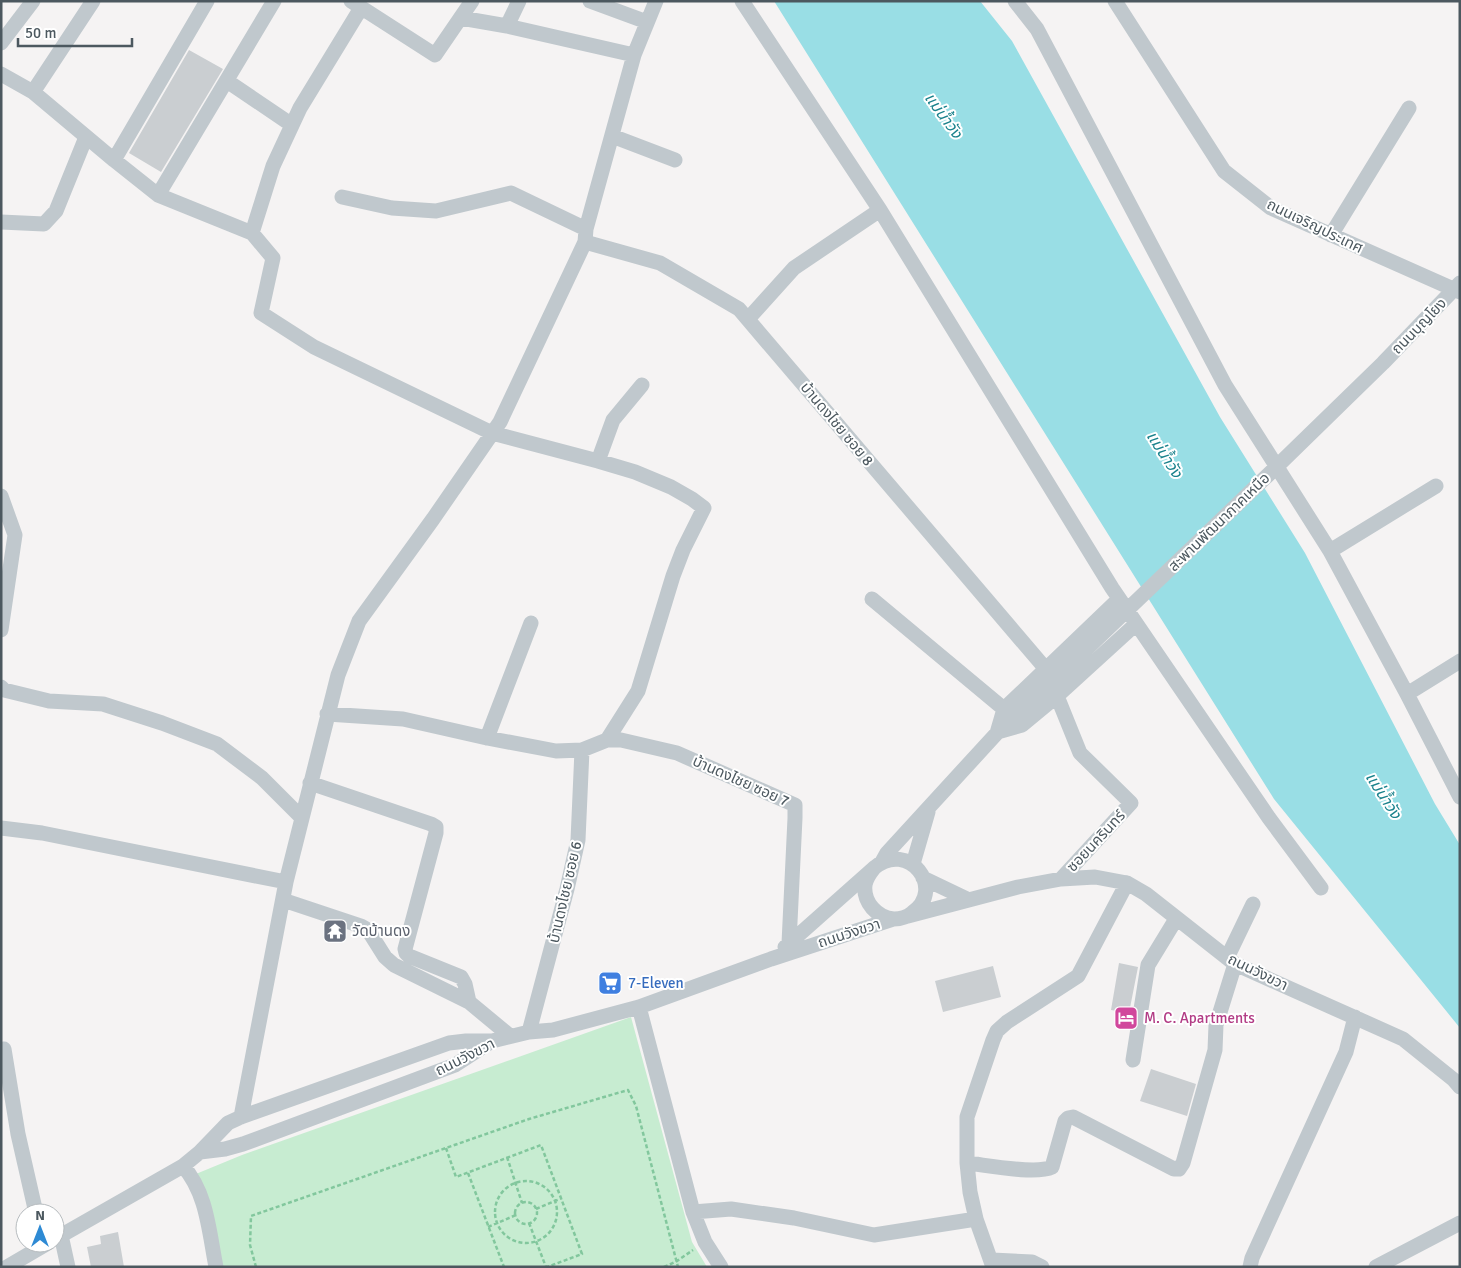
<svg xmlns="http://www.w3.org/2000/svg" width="1461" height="1268" font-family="Signika,'Noto Sans Thai',sans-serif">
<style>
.green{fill:#c7ecd1}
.water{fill:#99dee5}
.building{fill:#caced1}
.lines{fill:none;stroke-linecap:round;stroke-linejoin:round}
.path{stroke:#82c79d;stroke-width:2.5;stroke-dasharray:4 2.5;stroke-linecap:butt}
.minor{stroke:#c0c8cd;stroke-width:15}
.labels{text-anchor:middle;stroke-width:4;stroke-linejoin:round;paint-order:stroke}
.street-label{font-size:15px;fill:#4c585f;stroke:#fff}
.worship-label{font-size:15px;fill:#5b616d;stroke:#fff;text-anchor:start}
.shop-label{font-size:15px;fill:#366cbe;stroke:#fff;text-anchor:start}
.hotel-label{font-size:15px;fill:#b23c85;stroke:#fff;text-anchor:start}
.water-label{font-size:16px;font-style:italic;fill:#1a828c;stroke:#fff}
</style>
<rect width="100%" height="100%" fill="#f5f3f3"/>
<!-- green -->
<path class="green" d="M631 1017 692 1242 707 1267H214L191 1176 242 1155Z"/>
<!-- water -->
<path class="water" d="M774 1H980L1012 41 1220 417 1305 553 1435 804 1460 845V1028L1274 799Z"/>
<!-- building -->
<path class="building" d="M189 50 223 69 161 172 129 153Z
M1119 963 1138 967 1129 1013 1111 1010Z
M993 966 1001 997 943 1012 935 981Z
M1151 1069 1196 1084 1187 1116 1140 1101Z
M118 1232 124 1267H91L87 1247 101 1244 100 1236Z"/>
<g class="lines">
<!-- path -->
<path class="path" d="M446 1148 456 1177 541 1145 582 1254 547 1267
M507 1157 522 1203
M468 1173 504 1267
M495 1212a31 31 0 1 1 62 0a31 31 0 1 1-62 0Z
M515 1213a11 11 0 1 1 22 0a11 11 0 1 1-22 0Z
M536 1209 562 1198
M529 1223 546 1267
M488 1227 516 1215
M256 1267 250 1245 251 1216 529 1119 628 1090 636 1106 678 1267
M664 1267 677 1261 693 1250"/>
<!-- minor -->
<path class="minor" d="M351 1 435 55 472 1
M590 1 647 22
M742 1 880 210 1112 588 1269 818 1321 888
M1015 1 1037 29 1225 385 1330 551 1407 694 1460 797
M1115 1 1224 171 1271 208 1460 292
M461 18 507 26 634 55
M507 26 519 1
M1 43 33 1
M1 74 33 92 114 160 158 195 252 233 273 166 300 108 361 8
M227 81 292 125
M33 92 93 1
M612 136 675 160
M114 160 207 1
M158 195 274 1
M342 197 392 208 436 211 511 193 586 229
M1 222 44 224 56 211 86 137
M252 233 273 258 261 313 314 347 492 433 598 461 635 472 671 487 692 499 704 508 683 550 673 576 638 691 607 740
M1331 235 1409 108
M585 242 660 263 739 309 1045 668
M748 319 794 268 880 210
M598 461 613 420 642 385
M1 496 15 535 1 630
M1330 551 1436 486
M872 599 1004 709
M1 687 4 690 49 701 103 704 162 723 217 744 262 778 302 818
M1407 694 1460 661
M1057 696 1080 753 1131 803 1061 879
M327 714 403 719 487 738 556 751 582 750 607 740H621L677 753 795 805V818L789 943
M1001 731 1022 725 1057 696 1136 624
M997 733 1004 709 1119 599
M487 738 531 623
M310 783 431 824 436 827V833L405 949 406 953 409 956 461 977 465 984 469 1002 510 1036
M1 828 42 833 286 882
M882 862 887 853 997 733 1055 679 1267 476 1383 363 1460 283
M913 864 928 812
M923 878 969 900
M283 900 361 926 368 930 385 957 394 965 469 1002
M908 916 1018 887 1061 879 1095 877 1127 883 1146 894 1235 964 1403 1039 1454 1080 1460 1087
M785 947 874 868C908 839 947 889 912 913 907 917 901 919 894 919 877 918 863 902 865 885 866 878 870 873 874 868
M1227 958 1253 904
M639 1007 693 1212 705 1242 721 1267
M529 1032 567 889 578 840 582 750
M4 1049 18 1134 36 1213
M1133 1060 1148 965 1176 919
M241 1117 286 882 338 675 359 621 433 519 500 422 585 242 586 229 634 55 656 1
M200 1152 228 1123 241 1117 449 1043 466 1041H492
M967 1163C986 1165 1036 1175 1052 1167L1065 1121 1068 1118 1073 1117 1174 1169H1179L1183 1163 1215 1050 1216 1025 1235 964
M183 1166C207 1193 209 1232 216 1267
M693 1212 731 1209 794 1218 874 1235 976 1219
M61 1235 68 1267
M55 1239 183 1166 200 1152 225 1149 243 1144 455 1065 492 1041 529 1032 553 1030 639 1007 771 959 893 919
M992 1260 1032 1262 1042 1267
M7 1267 48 1243
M993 1267 976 1219 970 1192 967 1163V1117L993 1040 997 1031 1007 1022 1078 976 1127 883
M1250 1267 1252 1258 1346 1052 1355 1017
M1376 1267 1460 1223"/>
</g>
<!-- icons -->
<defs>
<g id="temple-square" transform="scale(1.25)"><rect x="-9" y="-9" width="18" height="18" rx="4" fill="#6b7280" stroke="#fff"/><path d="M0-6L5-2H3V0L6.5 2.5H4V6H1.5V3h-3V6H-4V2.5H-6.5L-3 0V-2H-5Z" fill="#fff"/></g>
<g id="supermarket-square" transform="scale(1.25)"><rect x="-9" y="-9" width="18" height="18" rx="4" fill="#3f7fe0" stroke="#fff"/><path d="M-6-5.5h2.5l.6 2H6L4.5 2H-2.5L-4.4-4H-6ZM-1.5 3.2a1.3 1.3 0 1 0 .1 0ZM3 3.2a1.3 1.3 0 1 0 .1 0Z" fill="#fff"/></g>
<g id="hotel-square" transform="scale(1.25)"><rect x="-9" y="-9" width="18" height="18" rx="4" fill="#d1479c" stroke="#fff"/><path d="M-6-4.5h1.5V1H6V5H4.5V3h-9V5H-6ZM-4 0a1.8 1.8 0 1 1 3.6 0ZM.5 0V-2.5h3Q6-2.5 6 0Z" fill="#fff"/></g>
</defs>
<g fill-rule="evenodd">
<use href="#temple-square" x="335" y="931"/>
<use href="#supermarket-square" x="610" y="983"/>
<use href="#hotel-square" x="1126" y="1018"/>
</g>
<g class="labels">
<!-- street labels -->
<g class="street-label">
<text transform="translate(1315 226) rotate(26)" y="5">ถนนเจริญประเทศ</text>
<text transform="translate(1419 326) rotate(-46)" y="5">ถนนบุญโยง</text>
<text transform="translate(837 424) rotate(50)" y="5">บ้านดงไชย ซอย 8</text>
<text transform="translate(1219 522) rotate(-44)" y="5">สะพานพัฒนาภาคเหนือ</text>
<text transform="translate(741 781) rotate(24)" y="5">บ้านดงไชย ซอย 7</text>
<text transform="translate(1096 841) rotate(-47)" y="5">ซอยนครินทร์</text>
<text transform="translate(565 892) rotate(-77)" y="5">บ้านดงไชย ซอย 6</text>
<text transform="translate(849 933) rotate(-18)" y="5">ถนนวังขวา</text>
<text transform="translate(1258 972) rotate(26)" y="5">ถนนวังขวา</text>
<text transform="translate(465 1057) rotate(-27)" y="5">ถนนวังขวา</text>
</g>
<!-- worship labels -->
<g class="worship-label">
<text x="352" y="936">วัดบ้านดง</text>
</g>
<!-- shop labels -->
<g class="shop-label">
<text x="628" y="988">7-Eleven</text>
</g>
<!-- hotel labels -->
<g class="hotel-label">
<text x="1144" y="1023">M. C. Apartments</text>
</g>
<!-- water labels -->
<g class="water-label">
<text transform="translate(944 115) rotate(54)" y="6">แม่น้ำวัง</text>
<text transform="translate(1165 454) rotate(57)" y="6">แม่น้ำวัง</text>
<text transform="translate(1384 795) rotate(57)" y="6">แม่น้ำวัง</text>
</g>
</g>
<!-- border -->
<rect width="1461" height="1268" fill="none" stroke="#4c585f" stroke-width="5"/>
<!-- north arrow -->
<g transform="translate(40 1228)"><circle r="24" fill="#ffffff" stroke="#b7bcbf"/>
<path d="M0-4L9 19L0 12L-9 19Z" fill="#2e8ad4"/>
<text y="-8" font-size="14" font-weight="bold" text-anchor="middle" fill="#4c585f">N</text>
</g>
<!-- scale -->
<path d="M18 38v8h114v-8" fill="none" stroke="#4c585f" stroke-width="2.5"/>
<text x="25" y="38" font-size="15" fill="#4c585f" stroke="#ffffff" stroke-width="4" paint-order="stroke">50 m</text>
</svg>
